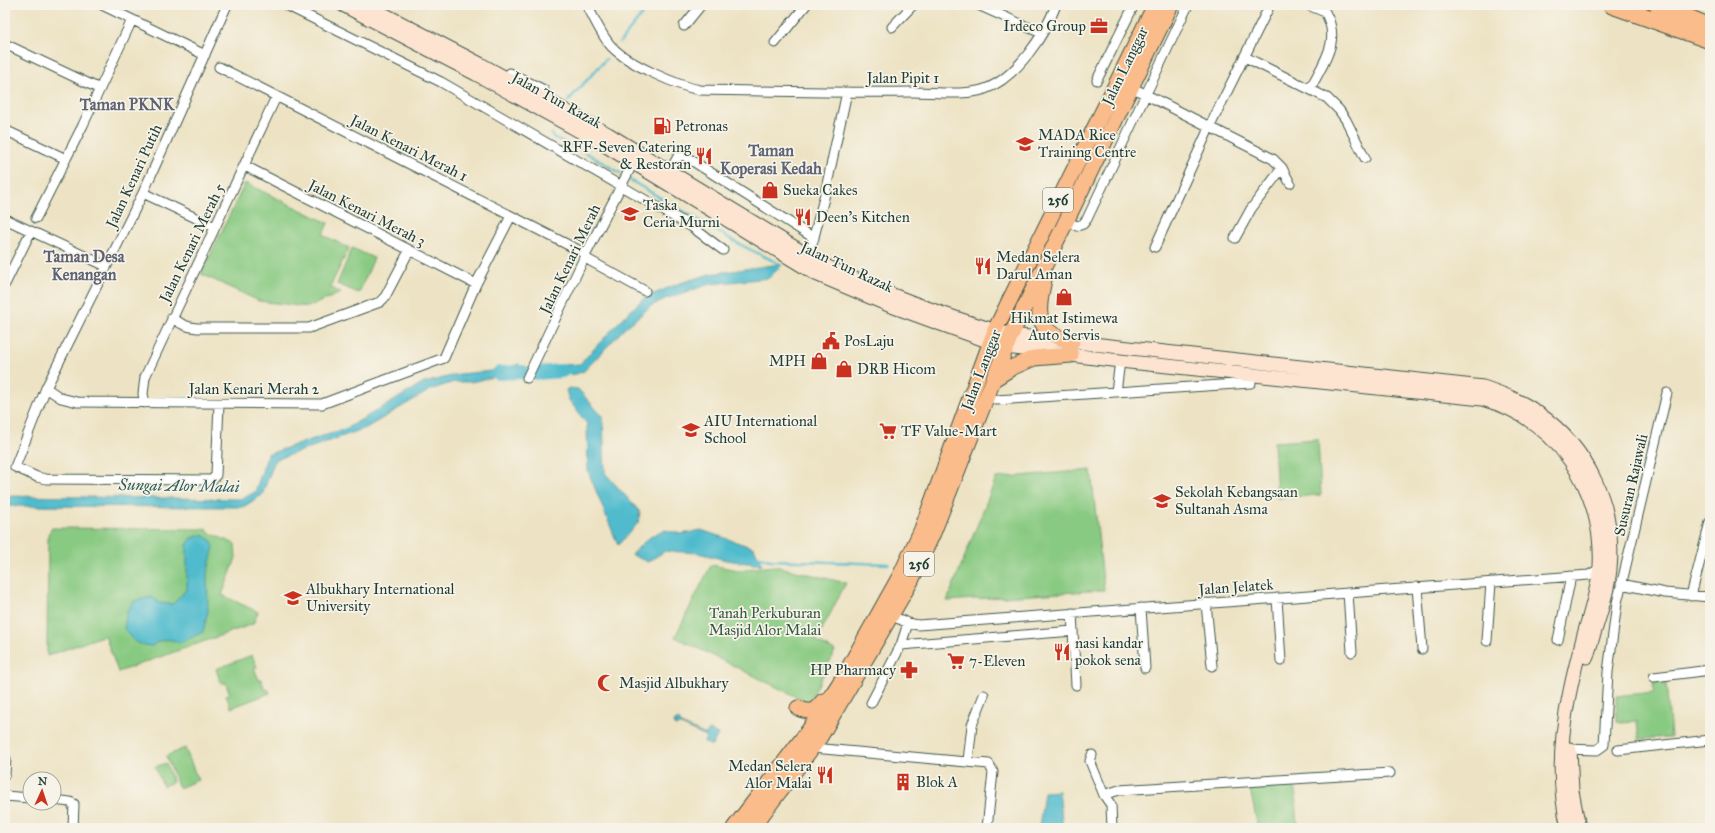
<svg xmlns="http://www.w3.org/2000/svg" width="1715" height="833" font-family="'IM FELL Great Primer',serif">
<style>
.green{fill:#89ca82;stroke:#54845b}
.water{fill:#50bbcd;stroke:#387c80}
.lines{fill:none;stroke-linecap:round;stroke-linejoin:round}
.stream{stroke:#50bbcd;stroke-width:2.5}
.river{stroke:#50bbcd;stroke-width:14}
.minor-casing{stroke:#3e564a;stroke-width:11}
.secondary-casing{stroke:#3e564a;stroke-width:15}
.primary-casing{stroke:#3e564a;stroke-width:17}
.motorway-casing{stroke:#3e564a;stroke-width:19}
.minor{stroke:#fff;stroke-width:9}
.secondary{stroke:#fde4d0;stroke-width:13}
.primary{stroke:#f9bc8a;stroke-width:15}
.motorway{stroke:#f9bc8a;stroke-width:17}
.labels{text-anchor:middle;stroke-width:3.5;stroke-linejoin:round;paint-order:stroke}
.shield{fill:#f7f3e8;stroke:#60746a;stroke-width:1}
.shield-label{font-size:14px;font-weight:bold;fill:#1f3d34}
.poi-label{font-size:15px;fill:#1f3d34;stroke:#f7f3e8;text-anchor:start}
.street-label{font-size:15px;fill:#1f3d34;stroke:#f7f3e8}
.park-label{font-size:15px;fill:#345944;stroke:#f7f3e8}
.neighbourhood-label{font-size:16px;font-weight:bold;fill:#5e6474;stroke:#f7f3e8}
.water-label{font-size:16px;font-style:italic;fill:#2b5c5a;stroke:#f7f3e8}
</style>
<rect width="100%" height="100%" fill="#f7f3e8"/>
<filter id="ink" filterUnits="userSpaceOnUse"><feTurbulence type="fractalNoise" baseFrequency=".025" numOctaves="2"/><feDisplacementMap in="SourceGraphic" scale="8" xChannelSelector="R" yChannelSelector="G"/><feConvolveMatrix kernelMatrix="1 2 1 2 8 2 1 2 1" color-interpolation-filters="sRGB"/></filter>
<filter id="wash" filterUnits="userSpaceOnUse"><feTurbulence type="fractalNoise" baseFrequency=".012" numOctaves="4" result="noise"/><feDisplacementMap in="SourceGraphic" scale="16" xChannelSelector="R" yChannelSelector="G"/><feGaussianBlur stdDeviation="0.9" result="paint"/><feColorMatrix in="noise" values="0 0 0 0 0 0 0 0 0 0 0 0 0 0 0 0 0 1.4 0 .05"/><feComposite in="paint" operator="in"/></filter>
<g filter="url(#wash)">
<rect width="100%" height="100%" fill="#ede3c4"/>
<!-- green -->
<path class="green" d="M245 183 328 223 323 235 349 248 330 287 341 293 308 307 259 301 201 274Z
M352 248 374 258 359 293 337 284Z
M1318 439 1321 495 1277 498 1274 442Z
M1091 470 1104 590 947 601 996 478Z
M52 528 206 529 210 533 235 544 236 558 222 595 258 612 253 624 118 672 105 635 47 656 48 534Z
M711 565 738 570 775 566 846 583 816 641 835 651 809 703 675 637Z
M252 655 257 667 254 668 259 680 261 679 265 690 268 689 270 693 231 708 226 695 230 694 225 682 221 684 216 669Z
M1666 681 1671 737 1639 739 1637 721 1617 722 1616 696 1654 692 1653 682Z
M185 748 198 780 179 788 166 756Z
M166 763 173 782 163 786 155 767Z
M1295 786 1298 828H1258L1250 789Z"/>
<!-- water -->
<path class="water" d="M780 264 782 265 769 278 710 284 665 299 651 306 624 329 584 371 576 374 542 377 545 366 580 364 619 322 644 298 680 283 710 274Z
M519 364V376L505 375 471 382H454L430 390 366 428 275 460 262 495 243 507 5 506V496L242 499 255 492 268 454 347 428 424 383 459 374 502 370Z
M569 388 578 389 603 417 605 473 640 512 638 523 618 545 588 471 587 424 569 400 566 390Z
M665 530 682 534 701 530 754 548 762 565 726 560 698 553 665 551 648 562 632 555C641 544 651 534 665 530Z
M202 535 211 540 214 547 207 574 208 611 203 632 180 643C170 638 161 638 152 646 137 645 132 641 124 628L127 611 134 601 152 597 159 603 173 604 187 589V545L192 538Z
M676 720H679L681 724 706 735 709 730 718 734 712 746 704 742 706 737 681 725 675 726 674 722Z
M1059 791 1063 828H1039L1044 792Z"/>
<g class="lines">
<!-- stream -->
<path class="stream" d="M620 42 650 5
M568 101 606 59
M552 134 553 137 590 155 620 173
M630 180 739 244 780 264
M756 556 770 560 889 564"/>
<!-- river -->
<path class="river" d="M499 373 523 372
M537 373 562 371"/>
</g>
</g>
<g filter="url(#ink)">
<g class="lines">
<!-- minor casing -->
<g class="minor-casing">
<path id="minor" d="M102 5 205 55
M286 5 441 82 692 227 723 250
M587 5C594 18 602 37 612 47 628 64 678 86 700 90 771 91 842 93 913 92 935 92 965 96 985 89 1016 78 1045 35 1056 5
M978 5 1041 33
M1308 5 1325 12C1342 41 1323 63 1310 89
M684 26 701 5
M892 27 913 5
M775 43 806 5
M5 44 100 89
M1245 57 1327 98 1339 110 1346 120 1365 158
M219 67 586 254
M510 73 544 90
M1097 80 1134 5
M1131 87 1273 159 1282 168 1251 209 1235 238
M5 130 66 159
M245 166 476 284
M1282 168 1290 183
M670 171 680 153 814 238
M143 193 215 227
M36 218 83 125 132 20
M5 219 106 266
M1066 221 1077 226 1083 224 1087 219 1188 5
M1155 247 1210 126 1270 5
M809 256 824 198 847 92
M585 258 645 291
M5 284 31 231
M172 317C180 324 186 327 197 328H309L380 302 385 297 409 251
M527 378 586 254 635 159
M46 388 61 398 77 402 322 404 444 358 476 284 511 216
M1116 392 1120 361
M996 400 1251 383
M145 403 143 394 145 377 276 97
M219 404 216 475 212 480 46 479 37 477 15 467 46 388 143 193 227 5
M1621 584 1665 593 1710 597
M1417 587 1422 649
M1348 593 1352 652
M1691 596 1710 522
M1277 598 1281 661
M1206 603 1212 666
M1141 608 1145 668
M892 616 908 623 918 625 1589 575 1599 569
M1073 631 1076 685
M1558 640 1571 576
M1487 641 1491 582
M901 645 1073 631 1072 613
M1654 677 1710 670
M871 703 901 645 908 623
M813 748 989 764 993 772 987 828
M1564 749 1597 750 1604 745 1608 672 1617 603 1667 393
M1618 750 1710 740
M1092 755 1090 761 1104 795 1111 805 1112 828
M968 761 972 725 984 695
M5 774 6 759
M1104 795 1119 790 1390 773
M5 796 30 798
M54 800 70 802 74 804 73 828"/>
</g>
<!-- secondary casing -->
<g class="secondary-casing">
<path id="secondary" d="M343 5 476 74 601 143 816 274 891 306 990 342 1006 347 1120 361 1482 399C1557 419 1604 490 1600 566 1598 591 1588 618 1582 642 1565 703 1553 766 1568 828
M366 5 482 65 608 134 822 264C883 293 947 317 1011 335L1483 387C1503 394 1522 401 1538 413 1589 448 1616 508 1610 569 1607 599 1595 628 1587 657
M1570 749 1572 791 1579 828"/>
</g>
<!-- primary casing -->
<g class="primary-casing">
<path id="primary" d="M1044 280C1040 299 1033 324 1054 335 1060 338 1066 340 1072 342
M994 379 1013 367 1034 358 1071 355
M798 708C811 714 815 711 823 701
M734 828 809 730 843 678 900 576 922 529 995 330 1155 5
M752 828 820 737 911 581 933 533 1011 335 1171 5"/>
</g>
<!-- motorway casing -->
<g class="motorway-casing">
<path id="motorway" d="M1612 5 1710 40
M1658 5 1710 27"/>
</g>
<!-- minor -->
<use href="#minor" class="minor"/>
<!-- secondary -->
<use href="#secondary" class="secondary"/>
<!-- primary -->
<use href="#primary" class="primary"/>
<!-- motorway -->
<use href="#motorway" class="motorway"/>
</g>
</g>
<!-- icons -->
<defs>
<g id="office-bare" transform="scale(1.38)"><path d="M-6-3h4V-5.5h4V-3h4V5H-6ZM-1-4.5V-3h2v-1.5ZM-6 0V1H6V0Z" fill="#c8321e" stroke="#f7f3e8" stroke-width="2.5" paint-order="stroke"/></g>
<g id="fuel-bare" transform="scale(1.38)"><path d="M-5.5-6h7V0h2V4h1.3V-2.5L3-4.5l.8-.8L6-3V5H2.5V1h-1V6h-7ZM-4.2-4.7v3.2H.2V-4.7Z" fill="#c8321e" stroke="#f7f3e8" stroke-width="2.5" paint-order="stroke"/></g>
<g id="university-bare" transform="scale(1.38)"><path d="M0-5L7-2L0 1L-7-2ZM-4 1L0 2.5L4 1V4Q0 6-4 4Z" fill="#c8321e" stroke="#f7f3e8" stroke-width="2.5" paint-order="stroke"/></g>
<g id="restaurant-bare" transform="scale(1.38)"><path d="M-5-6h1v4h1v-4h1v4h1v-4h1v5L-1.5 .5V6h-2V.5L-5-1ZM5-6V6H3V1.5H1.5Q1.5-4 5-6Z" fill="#c8321e" stroke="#f7f3e8" stroke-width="2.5" paint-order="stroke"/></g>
<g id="shop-bare" transform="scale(1.38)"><path d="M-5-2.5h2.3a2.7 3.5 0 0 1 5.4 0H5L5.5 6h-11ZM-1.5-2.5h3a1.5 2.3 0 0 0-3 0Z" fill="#c8321e" stroke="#f7f3e8" stroke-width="2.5" paint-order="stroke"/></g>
<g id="school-bare" transform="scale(1.38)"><path d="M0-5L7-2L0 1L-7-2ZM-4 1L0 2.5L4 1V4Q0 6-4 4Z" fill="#c8321e" stroke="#f7f3e8" stroke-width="2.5" paint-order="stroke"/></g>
<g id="civic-bare" transform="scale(1.38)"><path d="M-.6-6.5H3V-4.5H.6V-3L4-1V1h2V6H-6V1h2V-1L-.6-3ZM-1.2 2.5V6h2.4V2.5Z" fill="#c8321e" stroke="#f7f3e8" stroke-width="2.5" paint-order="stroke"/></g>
<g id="supermarket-bare" transform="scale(1.38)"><path d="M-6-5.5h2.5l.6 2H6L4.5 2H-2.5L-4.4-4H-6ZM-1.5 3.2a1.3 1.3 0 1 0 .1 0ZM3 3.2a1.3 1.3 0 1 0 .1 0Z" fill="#c8321e" stroke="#f7f3e8" stroke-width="2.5" paint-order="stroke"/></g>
<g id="pharmacy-bare" transform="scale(1.38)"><path d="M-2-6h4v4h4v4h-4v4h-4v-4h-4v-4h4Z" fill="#c8321e" stroke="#f7f3e8" stroke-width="2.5" paint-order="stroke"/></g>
<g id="mosque-bare" transform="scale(1.38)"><path d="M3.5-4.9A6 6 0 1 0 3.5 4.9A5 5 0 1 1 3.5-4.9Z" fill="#c8321e" stroke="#f7f3e8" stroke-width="2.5" paint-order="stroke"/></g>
<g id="building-bare" transform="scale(1.38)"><path d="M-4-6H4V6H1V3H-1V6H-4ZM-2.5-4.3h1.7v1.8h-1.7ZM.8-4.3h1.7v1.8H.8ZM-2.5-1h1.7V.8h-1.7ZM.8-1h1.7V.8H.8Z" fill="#c8321e" stroke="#f7f3e8" stroke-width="2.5" paint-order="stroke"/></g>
</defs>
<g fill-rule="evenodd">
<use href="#office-bare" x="1099" y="26"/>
<use href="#fuel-bare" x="662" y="126"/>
<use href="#university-bare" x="1025" y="144"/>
<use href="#restaurant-bare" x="704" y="156"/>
<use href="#shop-bare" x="770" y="190"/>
<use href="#school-bare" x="630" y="214"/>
<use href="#restaurant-bare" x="803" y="217"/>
<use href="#restaurant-bare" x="983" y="266"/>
<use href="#shop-bare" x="1064" y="297"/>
<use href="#civic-bare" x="831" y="341"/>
<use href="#shop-bare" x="819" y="361"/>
<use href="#shop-bare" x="844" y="369"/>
<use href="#school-bare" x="691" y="430"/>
<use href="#supermarket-bare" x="888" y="431"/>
<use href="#school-bare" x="1162" y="501"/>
<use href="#university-bare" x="293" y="598"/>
<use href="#restaurant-bare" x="1062" y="652"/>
<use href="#supermarket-bare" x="956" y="661"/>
<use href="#pharmacy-bare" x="909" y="670"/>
<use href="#mosque-bare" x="606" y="683"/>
<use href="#restaurant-bare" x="825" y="775"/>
<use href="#building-bare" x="903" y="782"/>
</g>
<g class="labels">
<!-- shield labels -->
<g class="shield">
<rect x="1043" y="188" width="30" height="24" rx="3"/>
<rect x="904" y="552" width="30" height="24" rx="3"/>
</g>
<g class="shield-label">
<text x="1058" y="205">256</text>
<text x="919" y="569">256</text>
</g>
<!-- poi labels -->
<g class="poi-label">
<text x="1086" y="31" text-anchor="end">Irdeco Group</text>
<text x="675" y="131">Petronas</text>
<text x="1038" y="140">MADA Rice<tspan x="1038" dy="17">Training Centre</tspan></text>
<text x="691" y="152" text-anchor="end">RFF-Seven Catering<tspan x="691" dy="17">&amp; Restoran</tspan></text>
<text x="783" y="195">Sueka Cakes</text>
<text x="643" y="210">Taska<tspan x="643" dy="17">Ceria Murni</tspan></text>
<text x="816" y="222">Deen's Kitchen</text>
<text x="996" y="262">Medan Selera<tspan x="996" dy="17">Darul Aman</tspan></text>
<text x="1064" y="323" text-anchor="middle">Hikmat Istimewa<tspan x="1064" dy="17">Auto Servis</tspan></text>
<text x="844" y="346">PosLaju</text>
<text x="806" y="366" text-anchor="end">MPH</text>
<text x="857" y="374">DRB Hicom</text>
<text x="704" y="426">AIU International<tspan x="704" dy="17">School</tspan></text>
<text x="901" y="436">TF Value-Mart</text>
<text x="1175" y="497">Sekolah Kebangsaan<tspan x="1175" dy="17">Sultanah Asma</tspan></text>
<text x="306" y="594">Albukhary International<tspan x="306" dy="17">University</tspan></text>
<text x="1075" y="648">nasi kandar<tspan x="1075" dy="17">pokok sena</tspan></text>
<text x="969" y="666">7-Eleven</text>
<text x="896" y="675" text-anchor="end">HP Pharmacy</text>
<text x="619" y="688">Masjid Albukhary</text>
<text x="812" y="771" text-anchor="end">Medan Selera<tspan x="812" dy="17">Alor Malai</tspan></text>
<text x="916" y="787">Blok A</text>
</g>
<!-- street labels -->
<g class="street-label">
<text transform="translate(1125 66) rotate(-64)" y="5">Jalan Langgar</text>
<text x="903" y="83">Jalan Pipit 1</text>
<text transform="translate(557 100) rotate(29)" y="5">Jalan Tun Razak</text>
<text transform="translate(409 148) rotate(27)" y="5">Jalan Kenari Merah 1</text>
<text transform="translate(134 176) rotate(-65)" y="5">Jalan Kenari Putih</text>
<text transform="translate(367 213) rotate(27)" y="5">Jalan Kenari Merah 3</text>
<text transform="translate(192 243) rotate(-64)" y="5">Jalan Kenari Merah 5</text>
<text transform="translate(570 259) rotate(-64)" y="5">Jalan Kenari Merah</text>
<text transform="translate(847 267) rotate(25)" y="5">Jalan Tun Razak</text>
<text transform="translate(981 370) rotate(-69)" y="5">Jalan Langgar</text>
<text x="254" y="394">Jalan Kenari Merah 2</text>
<text transform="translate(1631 485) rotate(-77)" y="5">Susuran Rajawali</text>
<text transform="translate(1236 587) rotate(-4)" y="5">Jalan Jelatek</text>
</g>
<!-- park labels -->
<g class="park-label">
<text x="765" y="618">Tanah Perkuburan<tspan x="765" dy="17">Masjid Alor Malai</tspan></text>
</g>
<!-- neighbourhood labels -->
<g class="neighbourhood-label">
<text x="127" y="110">Taman PKNK</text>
<text x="771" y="156">Taman<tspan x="771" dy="18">Koperasi Kedah</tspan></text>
<text x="84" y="262">Taman Desa<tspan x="84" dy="18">Kenangan</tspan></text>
</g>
<!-- water labels -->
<g class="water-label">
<text transform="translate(179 485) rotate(1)" y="6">Sungai Alor Malai</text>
</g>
</g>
<!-- margin -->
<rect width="1715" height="833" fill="none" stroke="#f7f3e8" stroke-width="20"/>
<!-- north arrow -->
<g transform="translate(42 791) rotate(3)"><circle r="19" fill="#f7f3e8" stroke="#a1aaa0"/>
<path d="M0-3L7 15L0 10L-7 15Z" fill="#c8321e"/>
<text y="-6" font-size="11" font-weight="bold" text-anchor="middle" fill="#1f3d34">N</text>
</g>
</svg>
